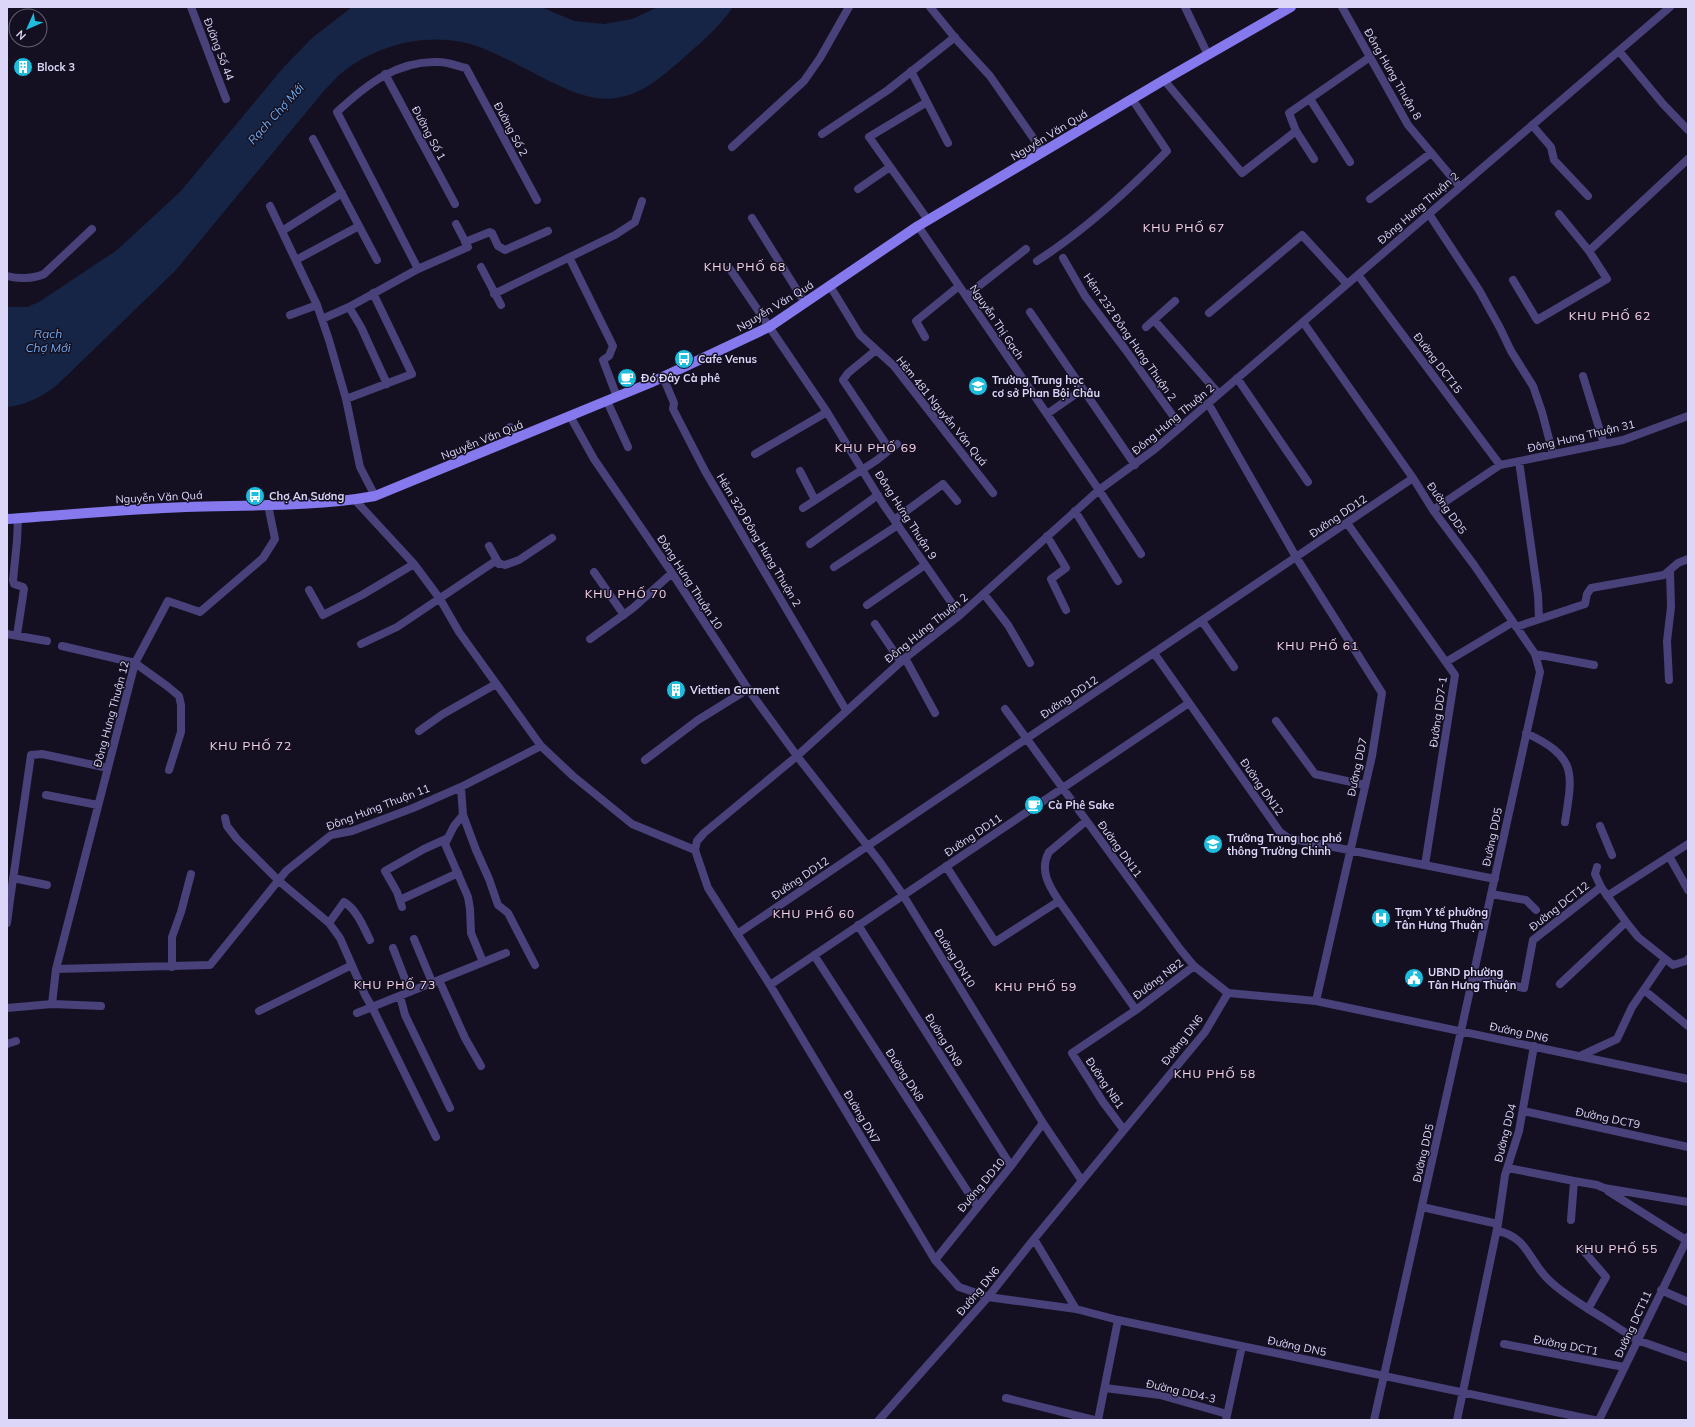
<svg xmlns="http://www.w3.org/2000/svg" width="1695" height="1427" font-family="Mulish,sans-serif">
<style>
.water{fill:#162545}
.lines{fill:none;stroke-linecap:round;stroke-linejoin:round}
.street{stroke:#48417a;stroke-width:8}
.secondary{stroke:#8579ed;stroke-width:10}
.labels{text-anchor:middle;stroke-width:3;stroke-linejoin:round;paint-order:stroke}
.street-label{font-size:11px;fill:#dcd6f9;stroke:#141021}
.poi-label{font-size:11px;font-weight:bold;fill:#dcd6f9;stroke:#141021;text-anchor:start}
.water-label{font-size:12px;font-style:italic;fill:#71aaec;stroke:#141021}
.neighbourhood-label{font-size:12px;letter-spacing:1px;fill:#fad7eb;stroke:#141021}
</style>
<rect width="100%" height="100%" fill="#141021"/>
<!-- water -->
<path class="water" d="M352 7H541L574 21 604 24 632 19 658 7H733C719 28 699 44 680 61 660 78 643 94 616 98 592 102 568 90 547 80 526 69 504 57 482 48 437 30 381 42 344 71 336 77 330 85 323 92L175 271 57 385C42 397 26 405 7 407V307H27L39 302 117 250 180 192 283 68 312 38Z"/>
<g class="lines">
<!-- street -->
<path class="street" d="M191 7 226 99
M930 7 956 39 990 76 1043 152
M1185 7 1208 55
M1342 7 1408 125 1460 187
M1619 51 1663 104 1688 130
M911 71 948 143
M385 74 455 204
M1164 80 1242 173 1296 131 1289 113 1370 57
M1310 99 1350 162
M927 102 869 137 928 220
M1532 125 1551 147 1554 160 1588 196
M1296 131 1314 159
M822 134 888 90 955 37
M313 139 377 260
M732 147 804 81 820 58 849 7
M858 189 890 167
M1370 199 1431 153
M270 206 317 305 329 340 346 399 360 467 375 496
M1429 214 1479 290 1500 328 1511 351 1533 386 1542 412 1553 454
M752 218 805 303
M918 226 1099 490 1141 554
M282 231 342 193
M465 242 490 232 492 233 498 246 505 250 548 231
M1589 251 1688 159
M1063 258 1085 296 1125 349 1181 427
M570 259 613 346 609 356 603 360 617 397
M296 260 359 226
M1037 261C1085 230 1127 192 1167 151L1132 99
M481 267 501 305
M418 269 337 112C366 85 397 60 439 62 448 62 457 66 466 68L537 200
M730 269 827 412 883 504 960 615
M1358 275 1500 465
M7 276C18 279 33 279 44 274L92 229
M1513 280 1537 320 1607 279 1589 251 1559 214
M830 286 860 335 894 366 993 493
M494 294 615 235 635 222 642 201
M966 296 1026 249
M349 307 361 327 387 384
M1030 312 1135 465
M1209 313 1302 235 1347 284
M290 315 317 305
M322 319 349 307 418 269 468 247 456 224
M1154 320 1219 394
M1303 322 1413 478 1433 510 1474 565 1535 654 1540 672 1461 1031 1374 1420
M1146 327 1175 301
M925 337 916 321 959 286
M876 350 848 373 843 380 890 450
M1583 376 1604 444
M663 377 674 403 673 409 705 471 846 710
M1237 378 1308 482
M346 399 412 374 373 293
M607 401 628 447
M1208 403 1296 557 1382 693 1372 756 1316 1001
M1047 414 1083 389
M570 416 594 459 672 573 748 689 797 756 880 862 903 895 1043 1123 1082 1181
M510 427 514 440
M755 454 827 412
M1519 461 1538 595 1539 619
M800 471 815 500
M355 500 414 564 440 599 459 632 541 746 573 776 632 824 695 850
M803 508 877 460 897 444
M1433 510 1500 465 1623 440 1688 416
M1075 511 1118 581
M894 520 943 484 957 501
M1347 523 1455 675 1425 865
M1047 536 1066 568 1051 579 1066 610
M810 544 878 495
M489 546 499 564
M834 567 898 525
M594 572 624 615
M309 590 323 615 362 595 414 564
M984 594 1008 625 1030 663
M867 605 925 565
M1202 621 1234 667
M875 624 901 662
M1516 627 1585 604 1587 594 1591 588 1664 575 1678 563 1688 559
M7 634 47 641
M17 635 24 589 23 587 14 584 13 580 17 541 18 519
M590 639 633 608 672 573
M361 644 397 627 494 562 505 565 519 560 552 538
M62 646 135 663 167 686 179 696 181 705V732L169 770
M1154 653 1280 832 1288 838 1495 879
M1535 654 1594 665
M905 658 935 713
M1446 662 1513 622
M1669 680 1667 641 1671 607 1670 571
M1005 709 1180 949 1194 966 1228 993
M1276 721 1315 774 1365 785
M419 731 443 714 496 684
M1526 733C1577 757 1573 772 1565 822
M645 760 698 720 748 689
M461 787 463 815 476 850 489 879 498 905 508 913 535 965
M46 795 98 805
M463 815 454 826 445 844 468 897 470 909 471 933 483 962
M225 818 227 826 237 839 279 881 329 923 340 938 365 995 372 1007 436 1137
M1600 826 1612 855
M695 850 697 841 704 833 797 756 905 658 960 615 1099 490 1155 449 1670 7
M695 850 708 888 770 985 935 1260 959 1287 988 1297 1076 1309 1118 1320 1594 1420
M1669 856 1688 890
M946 866 995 942 1059 901 1136 1010
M1597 867 1595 874 1601 887 1626 922 1638 937 1673 965 1686 961 1688 959
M13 878 47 885
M1491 894 1526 900 1536 910
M1607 896 1688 844
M7 900H10L7 923
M10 900 31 755 42 754 108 768
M400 900 458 873
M1059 901C1049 886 1039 870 1049 852L1086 821
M402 907 397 892 385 871 424 849 446 839
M329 923 344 902C357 910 363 926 370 940
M858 925 1011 1166
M737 934 1413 478
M414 939 432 982
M393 948 410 992
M814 955 977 1206
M172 967V937L181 912 191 874
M56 969 135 663 168 601 200 612 263 558 275 539 268 505
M1473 976 1524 988 1533 940 1601 887
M439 980 465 1038 481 1066
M1560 984 1626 922
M770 985 1189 703
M1644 990 1688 1026
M1228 993 1316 1001 1688 1079
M400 996 405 1015 450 1108
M101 1006 52 1004 56 969 210 965 286 871 331 835 352 831 413 808 461 787 541 746
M7 1008 52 1004
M259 1011 352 965
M357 1013 506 953
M7 1044 16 1041
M1580 1056 1617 1039 1632 1007 1665 959
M1523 1111 1688 1147
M1124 1130 1103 1102 1072 1053 1136 1010 1194 966
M1508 1168 1574 1181
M1608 1191 1686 1240
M1422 1207 1498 1224
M1571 1220 1574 1181 1597 1185 1604 1188 1688 1202
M1497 1231C1528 1236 1530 1264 1550 1281 1561 1292 1575 1300 1588 1309
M1034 1239 1076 1309
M1582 1249 1606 1277 1588 1309 1603 1318 1637 1340 1688 1358
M935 1260 1011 1166 1043 1123
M1661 1290 1688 1302
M1504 1344 1624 1367
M1105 1388 1160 1395 1227 1414
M1006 1398 1094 1420
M879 1420 988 1297 1034 1239 1205 1032 1228 993
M1098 1420 1118 1320
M1226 1420 1242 1346
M1457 1420 1498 1224 1505 1175 1519 1131 1534 1046
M1599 1420 1688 1237"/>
<!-- secondary -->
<path class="secondary" d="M7 519C67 515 127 509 186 507 248 505 314 507 375 496L650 383 769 327 918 226 1164 80 1291 7"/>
</g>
<!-- icons -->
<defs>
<g id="building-disc" transform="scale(1)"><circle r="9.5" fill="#1ebcdd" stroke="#141021"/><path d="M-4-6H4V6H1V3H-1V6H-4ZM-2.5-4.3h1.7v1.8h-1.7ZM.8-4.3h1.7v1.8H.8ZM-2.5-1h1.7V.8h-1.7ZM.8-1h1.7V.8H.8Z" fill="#fff"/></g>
<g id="bus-disc" transform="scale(1)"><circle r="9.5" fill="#1ebcdd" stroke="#141021"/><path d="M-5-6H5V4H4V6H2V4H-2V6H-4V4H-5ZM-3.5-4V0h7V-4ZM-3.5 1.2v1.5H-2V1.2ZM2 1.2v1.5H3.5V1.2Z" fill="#fff"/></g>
<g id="cafe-disc" transform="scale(1)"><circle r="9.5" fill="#1ebcdd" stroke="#141021"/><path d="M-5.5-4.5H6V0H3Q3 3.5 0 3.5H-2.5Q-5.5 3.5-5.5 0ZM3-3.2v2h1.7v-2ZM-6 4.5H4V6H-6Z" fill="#fff"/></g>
<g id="school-disc" transform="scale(1)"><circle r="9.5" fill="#1ebcdd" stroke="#141021"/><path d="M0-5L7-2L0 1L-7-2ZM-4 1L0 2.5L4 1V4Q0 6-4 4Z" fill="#fff"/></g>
<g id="hospital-disc" transform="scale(1)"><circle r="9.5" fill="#1ebcdd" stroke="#141021"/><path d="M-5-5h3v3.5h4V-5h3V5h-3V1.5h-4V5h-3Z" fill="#fff"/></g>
<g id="civic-disc" transform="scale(1)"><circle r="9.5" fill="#1ebcdd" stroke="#141021"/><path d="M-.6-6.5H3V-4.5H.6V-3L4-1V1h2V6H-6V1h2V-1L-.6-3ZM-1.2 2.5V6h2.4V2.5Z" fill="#fff"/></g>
</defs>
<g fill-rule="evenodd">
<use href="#building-disc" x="23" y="67"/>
<use href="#bus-disc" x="684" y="359"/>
<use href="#cafe-disc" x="627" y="378"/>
<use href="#school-disc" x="978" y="386"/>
<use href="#bus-disc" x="255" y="496"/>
<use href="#building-disc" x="676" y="690"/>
<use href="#cafe-disc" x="1034" y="805"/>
<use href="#school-disc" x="1213" y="844"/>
<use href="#hospital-disc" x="1381" y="918"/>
<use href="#civic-disc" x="1414" y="978"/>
</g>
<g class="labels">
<!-- street labels -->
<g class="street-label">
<text transform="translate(219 49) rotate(69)" y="4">Đường Số 44</text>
<text transform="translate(1393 74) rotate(60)" y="4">Đông Hưng Thuận 8</text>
<text transform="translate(511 129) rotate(62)" y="4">Đường Số 2</text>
<text transform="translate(429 133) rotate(62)" y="4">Đường Số 1</text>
<text transform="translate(1049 135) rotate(-31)" y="4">Nguyễn Văn Quá</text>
<text transform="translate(1418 208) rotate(-41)" y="4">Đông Hưng Thuận 2</text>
<text transform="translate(775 306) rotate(-31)" y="4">Nguyễn Văn Quá</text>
<text transform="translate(997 322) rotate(56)" y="4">Nguyễn Thị Gạch</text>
<text transform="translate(1130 337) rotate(55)" y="4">Hẻm 232 Đông Hưng Thuận 2</text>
<text transform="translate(1438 363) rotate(53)" y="4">Đường DCT15</text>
<text transform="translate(942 411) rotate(51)" y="4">Hẻm 481 Nguyễn Văn Quá</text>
<text transform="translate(1173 419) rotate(-40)" y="4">Đông Hưng Thuận 2</text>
<text transform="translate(1581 436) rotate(-13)" y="4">Đông Hưng Thuận 31</text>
<text transform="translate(482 440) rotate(-22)" y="4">Nguyễn Văn Quá</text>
<text transform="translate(159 497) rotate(-3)" y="4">Nguyễn Văn Quá</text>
<text transform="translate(1447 508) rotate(55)" y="4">Đường DD5</text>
<text transform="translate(906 515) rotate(57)" y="4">Đông Hưng Thuận 9</text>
<text transform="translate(1338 516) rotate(-34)" y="4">Đường DD12</text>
<text transform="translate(759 540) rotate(59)" y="4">Hẻm 320 Đông Hưng Thuận 2</text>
<text transform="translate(690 582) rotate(57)" y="4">Đông Hưng Thuận 10</text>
<text transform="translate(926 628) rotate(-39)" y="4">Đông Hưng Thuận 2</text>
<text transform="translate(1069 697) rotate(-34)" y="4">Đường DD12</text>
<text transform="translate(1438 712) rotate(-82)" y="4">Đường DD7-1</text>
<text transform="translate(111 714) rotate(-75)" y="4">Đông Hưng Thuận 12</text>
<text transform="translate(1357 767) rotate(-78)" y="4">Đường DD7</text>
<text transform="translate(1262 787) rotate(55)" y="4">Đường DN12</text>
<text transform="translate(378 807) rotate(-21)" y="4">Đông Hưng Thuận 11</text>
<text transform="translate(973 835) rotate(-34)" y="4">Đường DD11</text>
<text transform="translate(1492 837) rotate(-78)" y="4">Đường DD5</text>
<text transform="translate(1120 849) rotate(54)" y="4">Đường DN11</text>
<text transform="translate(800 878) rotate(-34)" y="4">Đường DD12</text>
<text transform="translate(1559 906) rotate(-38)" y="4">Đường DCT12</text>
<text transform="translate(955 958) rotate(58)" y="4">Đường DN10</text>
<text transform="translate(1158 979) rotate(-37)" y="4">Đường NB2</text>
<text transform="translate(1519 1032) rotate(12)" y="4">Đường DN6</text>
<text transform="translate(944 1040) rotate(58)" y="4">Đường DN9</text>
<text transform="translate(1182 1040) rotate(-52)" y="4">Đường DN6</text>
<text transform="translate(905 1075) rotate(57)" y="4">Đường DN8</text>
<text transform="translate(1105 1083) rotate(56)" y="4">Đường NB1</text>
<text transform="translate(862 1117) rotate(59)" y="4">Đường DN7</text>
<text transform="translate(1608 1118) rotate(12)" y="4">Đường DCT9</text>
<text transform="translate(1505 1133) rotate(-76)" y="4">Đường DD4</text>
<text transform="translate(1423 1153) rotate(-77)" y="4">Đường DD5</text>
<text transform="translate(981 1185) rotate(-50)" y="4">Đường DD10</text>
<text transform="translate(978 1291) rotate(-50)" y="4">Đường DN6</text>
<text transform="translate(1633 1324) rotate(-65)" y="4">Đường DCT11</text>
<text transform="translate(1566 1345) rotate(11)" y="4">Đường DCT1</text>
<text transform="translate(1297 1346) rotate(12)" y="4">Đường DN5</text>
<text transform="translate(1181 1391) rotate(13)" y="4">Đường DD4-3</text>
</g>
<!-- poi labels -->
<g class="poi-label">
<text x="37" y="71">Block 3</text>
<text x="698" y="363">Cafe Venus</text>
<text x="641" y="382">Đó Đây Cà phê</text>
<text x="992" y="384">Trường Trung học<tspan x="992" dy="13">cơ sở Phan Bội Châu</tspan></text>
<text x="269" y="500">Chợ An Sương</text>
<text x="690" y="694">Viettien Garment</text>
<text x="1048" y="809">Cà Phê Sake</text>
<text x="1227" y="842">Trường Trung học phổ<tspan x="1227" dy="13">thông Trường Chinh</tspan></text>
<text x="1395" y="916">Trạm Y tế phường<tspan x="1395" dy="13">Tân Hưng Thuận</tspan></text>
<text x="1428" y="976">UBND phường<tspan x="1428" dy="13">Tân Hưng Thuận</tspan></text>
</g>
<!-- water labels -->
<g class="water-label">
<text transform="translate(276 114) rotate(-48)" y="4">Rạch Chợ Mới</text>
<text x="48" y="338">Rạch<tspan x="48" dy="14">Chợ Mới</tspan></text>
</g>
<!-- neighbourhood labels -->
<g class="neighbourhood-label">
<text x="1184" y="232">KHU PHỐ 67</text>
<text x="745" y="271">KHU PHỐ 68</text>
<text x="1610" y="320">KHU PHỐ 62</text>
<text x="876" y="452">KHU PHỐ 69</text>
<text x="626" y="598">KHU PHỐ 70</text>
<text x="1318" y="650">KHU PHỐ 61</text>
<text x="251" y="750">KHU PHỐ 72</text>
<text x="814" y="918">KHU PHỐ 60</text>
<text x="395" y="989">KHU PHỐ 73</text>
<text x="1036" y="991">KHU PHỐ 59</text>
<text x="1215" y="1078">KHU PHỐ 58</text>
<text x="1617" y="1253">KHU PHỐ 55</text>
</g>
</g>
<!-- border -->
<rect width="1695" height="1427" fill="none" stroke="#dcd6f9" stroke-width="16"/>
<!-- north arrow -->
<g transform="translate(28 28) rotate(225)"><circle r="19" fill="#141021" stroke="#645f77"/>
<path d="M0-3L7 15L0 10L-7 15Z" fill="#1ebcdd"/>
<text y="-6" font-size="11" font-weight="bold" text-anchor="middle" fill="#dcd6f9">N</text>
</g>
</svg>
